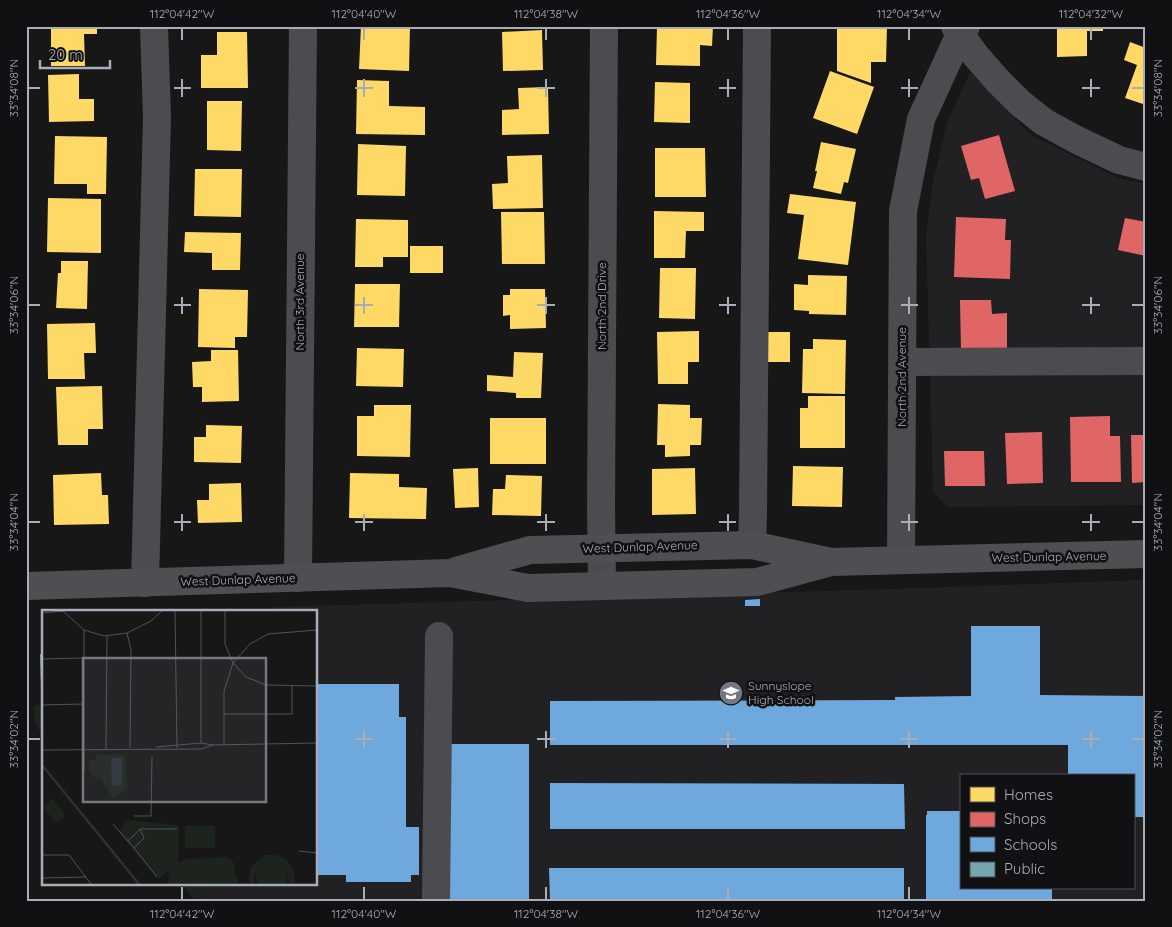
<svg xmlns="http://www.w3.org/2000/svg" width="1172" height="927" font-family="Quicksand,sans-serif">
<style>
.built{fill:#212123;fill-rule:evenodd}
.green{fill:#1d241e}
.homes{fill:#ffd966}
.shops{fill:#e06666}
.schools{fill:#6fa8dc}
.public{fill:#76a5af}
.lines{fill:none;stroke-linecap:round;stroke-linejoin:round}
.minor{stroke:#4b4c50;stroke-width:28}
.major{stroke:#4d4f52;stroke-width:28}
.ticks{fill:none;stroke:#a8adb8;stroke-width:2}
.labels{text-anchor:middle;stroke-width:5;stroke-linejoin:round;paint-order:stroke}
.street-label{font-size:12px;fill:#a8adb8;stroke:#111113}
.poi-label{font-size:12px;fill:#a8adb8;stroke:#111113;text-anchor:start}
.inset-river{fill:none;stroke:#2a3239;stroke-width:2.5}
.inset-road{fill:none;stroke:#515357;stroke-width:1}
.view{fill:#757880;fill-opacity:0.15;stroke:#757880;stroke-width:2.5}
.inset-edge{fill:none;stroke:#a8adb8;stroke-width:2.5}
.neatline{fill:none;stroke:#a8adb8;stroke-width:2}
.ticks-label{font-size:12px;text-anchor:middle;fill:#a8adb8}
</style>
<rect width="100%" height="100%" fill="#171717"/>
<!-- built -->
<path class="built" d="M970 72 1031 135 1119 178 1146 184V505L947 507 933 491 926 234 933 182 947 123Z
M1146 580V901H198L220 883H316V611H274V607L891 589ZM961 776H1133V888H961Z"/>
<!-- green -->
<path class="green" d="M40 654H44V735L43 736C36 726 33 719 33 706L41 703Z
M181 883H220L198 901H195Z"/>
<!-- homes -->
<path class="homes" d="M51 26H97V34H84L85 66H51Z
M361 26H410L409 71 359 69Z
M657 26H713L712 46 700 45V66L656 65Z
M837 26H887L886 62H871V83L837 71Z
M1057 26H1103V31H1087V56L1057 57Z
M542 30 543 70 503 71 502 32Z
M217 32H247L248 88H201V55H217Z
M1130 42 1146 48V105L1125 98 1137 65 1124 60Z
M830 71 874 87 857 134 813 118Z
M79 74V99H94V121L49 122 48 75Z
M357 80 389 81V106L425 107V135L356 134Z
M655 82 690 83V123L654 122Z
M548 87 549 134 502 135V110L519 109 518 88Z
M207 101H242L241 151 207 150Z
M55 136 107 137 106 194H87V184H54Z
M821 142 856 149 848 183 844 182 841 194 813 188 817 171H815Z
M358 144 406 146 405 196 357 195Z
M655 148H705L706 197H655Z
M542 155 543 208 493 209 492 184 508 183 507 156Z
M195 169H242L241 217 194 216Z
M790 194 856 202 848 265 798 259 804 215 787 213Z
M48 198 101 199V253L47 252Z
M654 211 704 212V231H686L685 258H654Z
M501 212H544L545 264H502Z
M356 219 408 220V257H383V267H355Z
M185 232 241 233 240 270H212V253L184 252Z
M410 246H443V273H410Z
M61 261H88L87 309 56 308 58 273H61Z
M660 268H696L695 319 659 318Z
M808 275 847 276 846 315 809 314V311L794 310V284L808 285Z
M355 284H400L399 327H354Z
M199 289 248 290 247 337H235V348L198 347Z
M510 289H545L546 328 510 329V315L503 316V295H510Z
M95 323 96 353H84L85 379H48L47 324Z
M699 331V362H688V384H658L657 332Z
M761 332H790V362H761Z
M813 339 846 340 845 394 802 393 803 349H813Z
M357 348 404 349 403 387 356 386Z
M211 350H238L239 401 202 402V387H193L192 362 211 361Z
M514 352 543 353 541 398H516V393L487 391V375L513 377Z
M102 386 103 429H88V445H58L56 387Z
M808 396H845V448H800V408H808Z
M658 404 690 405V418H702L701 445H690V456L665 457V445H657Z
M374 405H411L410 457 357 456V416H374Z
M490 418H546V464H490Z
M206 425 242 426 241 463 194 462V437H206Z
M793 466 843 467 842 507 792 506Z
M478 468 479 507 455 508 453 469Z
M695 468 696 514 652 515V469Z
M101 473 102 495H108L109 524 54 525 53 475Z
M350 473 399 474V487L427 488 426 519 349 518Z
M506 475 542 476 541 516 492 515 493 489H505Z
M241 483 242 522 198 523 197 500H209V484Z"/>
<!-- shops -->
<path class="shops" d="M999 135 1015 191 985 199 979 178 971 180 961 146Z
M956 217 1006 219 1005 240H1011L1010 279 954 277Z
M1125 218 1146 222V256L1118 250Z
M960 300H991L992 314 1007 313V350L961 351Z
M1110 416V436H1120L1121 482H1071L1070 417Z
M1042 432 1043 483 1007 484 1005 433Z
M1131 435H1146V482L1132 483Z
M944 451H984L985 486H945Z"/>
<!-- schools -->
<path class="schools" d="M760 599V606H745V600Z
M971 626H1040V695L1146 696V817H1133V776H1068V745H550V701L895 700V697L971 696Z
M318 684H399V717H406V827H419V875H411V882H346V875H316V716H318Z
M447 744H529V901H447Z
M550 783 904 784 905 829H550Z
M927 811H961V888H1052V901H926V815H927Z
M549 868H904V901H550Z"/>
<!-- public -->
<path class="public" d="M40 654H44L43 721 42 715Z"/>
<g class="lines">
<!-- minor -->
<path class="minor" d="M966 26 960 34 976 56 997 80 1020 103 1044 122 1077 140 1119 160 1146 167
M902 362 1146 361
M752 545 753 514 757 26
M901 560 903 211 921 119 960 34 955 26
M298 578 303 26
M145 583 157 117 154 26
M602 586 601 506 604 26
M436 901 439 636"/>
<!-- major -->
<path class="major" d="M456 571 530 550 752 545 831 562 1146 554
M26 586 450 573 528 588 757 582 831 562"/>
</g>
<!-- ticks -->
<path class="ticks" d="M182 28V40M364 28V40M546 28V40M728 28V40M909 28V40M1091 28V40M182 79V97M364 79V97M546 79V97M728 79V97M909 79V97M1091 79V97M28 88H40M174 88H191M355 88H373M537 88H555M719 88H736M901 88H918M1082 88H1100M1132 88H1144M182 297V314M364 297V314M546 297V314M728 297V314M909 297V314M1091 297V314M28 305H40M174 305H191M355 305H373M537 305H555M719 305H736M901 305H918M1082 305H1100M1132 305H1144M182 514V531M364 514V531M546 514V531M728 514V531M909 514V531M1091 514V531M28 522H40M174 522H191M355 522H373M537 522H555M719 522H736M901 522H918M1082 522H1100M1132 522H1144M364 731V748M546 731V748M728 731V748M909 731V748M1091 731V748M28 739H40M355 739H373M537 739H555M719 739H736M901 739H918M1082 739H1100M1132 739H1144M182 887V900M364 887V900M546 887V900M728 887V900M909 887V900"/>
<!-- icons -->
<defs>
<g id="school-disc" transform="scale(1.25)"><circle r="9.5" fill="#757880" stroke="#111113"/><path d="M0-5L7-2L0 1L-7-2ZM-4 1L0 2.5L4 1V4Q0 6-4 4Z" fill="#fff"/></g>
</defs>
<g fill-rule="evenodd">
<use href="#school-disc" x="731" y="693"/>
</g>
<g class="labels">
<!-- street labels -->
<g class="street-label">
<text transform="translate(300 302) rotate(-90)" y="4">North 3rd Avenue</text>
<text transform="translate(602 306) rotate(-90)" y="4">North 2nd Drive</text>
<text transform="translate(902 377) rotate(-90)" y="4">North 2nd Avenue</text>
<text transform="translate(640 547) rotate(-2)" y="4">West Dunlap Avenue</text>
<text transform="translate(1049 557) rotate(-1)" y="4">West Dunlap Avenue</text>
<text transform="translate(238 580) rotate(-2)" y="4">West Dunlap Avenue</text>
</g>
<!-- poi labels -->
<g class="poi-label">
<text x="748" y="690">Sunnyslope<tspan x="748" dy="14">High School</tspan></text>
</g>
</g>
<!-- overview -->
<g transform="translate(42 610)">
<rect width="275" height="275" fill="#171717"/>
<path d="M55 145H84L85 178 72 189 58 168 55 170 47 161 48 150H54ZM10 188 24 206 14 213 1 197ZM84 210 137 215 136 253 143 249 185 247 193 254 192 265 196 266V274H126L127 259 118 269 115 267 77 223ZM143 216H173V238H143ZM223 245H234L245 250 252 262 253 274H247L245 262V274H216L213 262 212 274H207L208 257Z" fill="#1d241e"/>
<path d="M69 148H80V175L70 176Z" fill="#2a3239"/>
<path class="inset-river" d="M0 155 97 274"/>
<path class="inset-road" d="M21 1 42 20V160M133 1 135 138M0 3 21 1M42 20 62 26 85 23 109 11 120 1M275 20 226 24 208 34 191 53 204 67 224 75 275 76M85 23 89 40 88 138M0 49 41 48M0 95 41 94M182 104H250V76M159 133V1M182 135V81L191 53 183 34V1M114 137 159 133 171 135 275 133M64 139 65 26M0 140 159 139 171 135M92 206H109L110 147M71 214 92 238 102 228 98 219H135M86 231 98 219M92 238 115 267M257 241 275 243M0 245H27L49 274M0 268 44 267"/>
<path class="view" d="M41 48H224V192H41Z"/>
<rect width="275" height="275" class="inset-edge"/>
</g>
<!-- border -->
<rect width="1172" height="927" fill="none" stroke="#111113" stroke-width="55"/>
<!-- legend -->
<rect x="960" y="774" width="175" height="115" fill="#111113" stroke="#4d4f55"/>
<rect x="970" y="787" width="25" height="15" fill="#ffd966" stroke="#4d4f55"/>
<text x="1004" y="800" font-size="15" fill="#a8adb8">Homes</text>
<rect x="970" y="812" width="25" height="15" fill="#e06666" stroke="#4d4f55"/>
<text x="1004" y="824" font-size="15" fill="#a8adb8">Shops</text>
<rect x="970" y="837" width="25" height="15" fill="#6fa8dc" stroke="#4d4f55"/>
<text x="1004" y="850" font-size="15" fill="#a8adb8">Schools</text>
<rect x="970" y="862" width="25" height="15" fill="#76a5af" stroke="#4d4f55"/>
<text x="1004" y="874" font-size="15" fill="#a8adb8">Public</text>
<!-- scale -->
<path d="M40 60v8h70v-8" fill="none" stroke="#a8adb8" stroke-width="2.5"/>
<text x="48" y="60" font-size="15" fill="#a8adb8" stroke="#111113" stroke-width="4" paint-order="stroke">20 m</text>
<rect x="28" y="28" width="1116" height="872" class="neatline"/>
<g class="ticks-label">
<text x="182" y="18">112°04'42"W</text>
<text x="364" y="18">112°04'40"W</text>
<text x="546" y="18">112°04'38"W</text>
<text x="728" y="18">112°04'36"W</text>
<text x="909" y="18">112°04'34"W</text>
<text x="1091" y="18">112°04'32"W</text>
<text transform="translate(14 88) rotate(-90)" y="4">33°34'08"N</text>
<text transform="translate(1158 88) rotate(-90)" y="4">33°34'08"N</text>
<text transform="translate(14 305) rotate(-90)" y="4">33°34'06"N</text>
<text transform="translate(1158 305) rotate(-90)" y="4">33°34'06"N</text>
<text transform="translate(14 522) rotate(-90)" y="4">33°34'04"N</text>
<text transform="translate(1158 522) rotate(-90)" y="4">33°34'04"N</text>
<text transform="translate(14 739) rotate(-90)" y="4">33°34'02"N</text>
<text transform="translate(1158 739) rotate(-90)" y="4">33°34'02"N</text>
<text x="182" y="918">112°04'42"W</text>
<text x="364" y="918">112°04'40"W</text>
<text x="546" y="918">112°04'38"W</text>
<text x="728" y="918">112°04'36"W</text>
<text x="909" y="918">112°04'34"W</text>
</g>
</svg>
